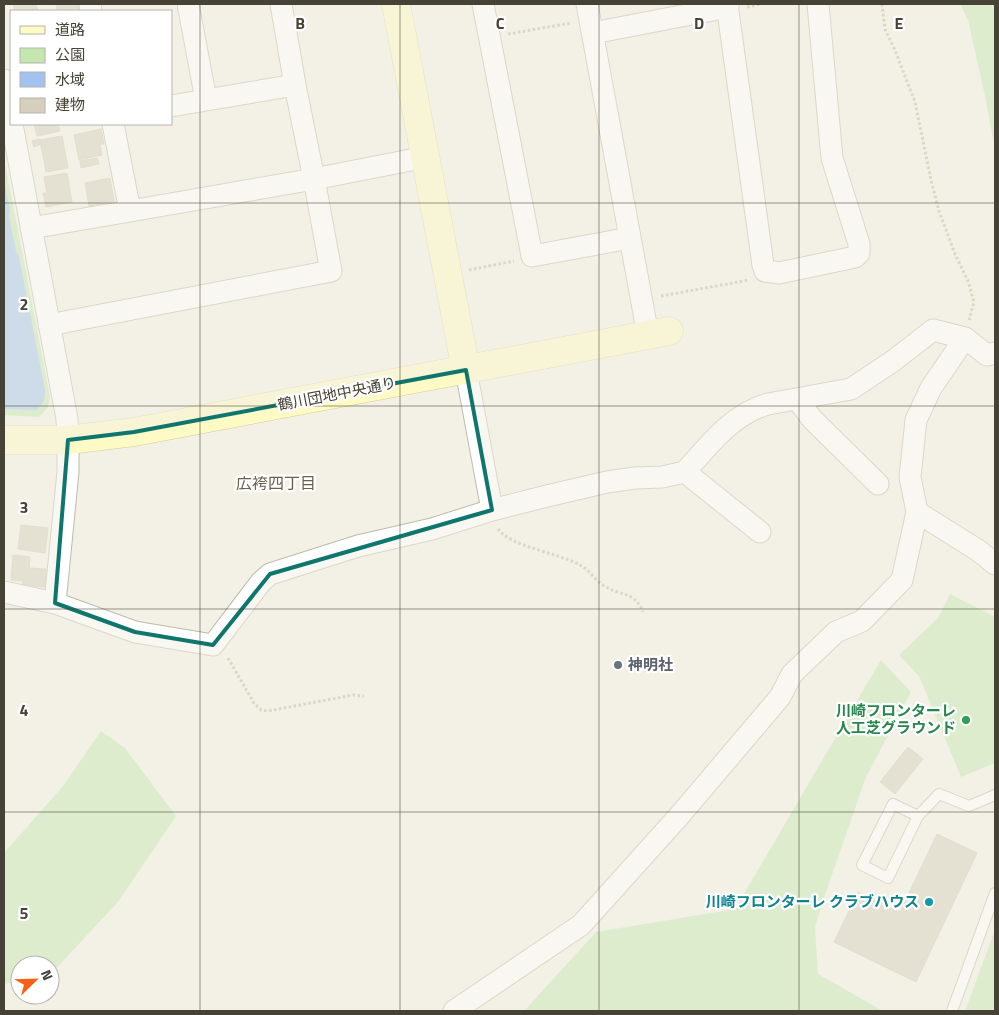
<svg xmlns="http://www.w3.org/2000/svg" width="999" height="1015" font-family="'Titillium Web','Noto Sans JP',sans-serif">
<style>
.green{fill:#c4e7af}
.water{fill:#a2c3f0}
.building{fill:#d5cfbb;stroke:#cfc8af}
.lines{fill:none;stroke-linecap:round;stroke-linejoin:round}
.lane-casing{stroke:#bebba9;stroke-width:12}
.street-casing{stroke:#bebba9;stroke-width:23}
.secondary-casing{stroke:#d3cd96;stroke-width:29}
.path{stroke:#c0b99a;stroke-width:3;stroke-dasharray:2.5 2.5;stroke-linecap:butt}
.lane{stroke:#fff;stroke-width:10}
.street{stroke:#fff;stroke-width:21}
.secondary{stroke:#fefac5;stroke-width:28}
.marked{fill:none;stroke:#0f766e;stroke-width:4;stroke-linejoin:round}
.grid{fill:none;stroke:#464235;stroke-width:1;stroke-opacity:0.55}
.worship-dot{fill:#6b7280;stroke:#fff;stroke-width:2}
.leisure-dot{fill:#2e9e5b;stroke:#fff;stroke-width:2}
.culture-dot{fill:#0f9aa8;stroke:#fff;stroke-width:2}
.labels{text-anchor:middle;stroke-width:4.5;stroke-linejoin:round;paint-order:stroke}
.street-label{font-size:15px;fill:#464235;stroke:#fff}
.worship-label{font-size:15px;font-weight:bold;fill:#5b616d;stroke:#fff;text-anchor:start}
.leisure-label{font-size:15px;font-weight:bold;fill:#27864d;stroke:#fff;text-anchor:end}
.culture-label{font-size:15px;font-weight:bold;fill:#0d838f;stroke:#fff;text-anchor:end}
.neighbourhood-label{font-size:16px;fill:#68624c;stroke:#fff}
.grid-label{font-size:16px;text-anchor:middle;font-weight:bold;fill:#464235;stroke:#fff;stroke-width:4.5;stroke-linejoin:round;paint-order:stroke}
</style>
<rect width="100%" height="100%" fill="#f3f1e6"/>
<!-- green -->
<path class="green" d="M960 4H995V149L985 96 968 20Z
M4 158 50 397 48 407 39 417 4 415Z
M950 594 995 617V763L961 777 919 676 899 655 938 618Z
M881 660 911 692 866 777 825 895 815 927 818 974 883 1011H524L596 932 735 909Z
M101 731 125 748 176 816 118 902 50 975V965H20V981L4 984V853L63 786Z
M995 930V1011H965Z"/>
<!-- water -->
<path class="water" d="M4 179 10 211 9 217 16 251 19 257 45 390 44 401 37 410 4 409Z"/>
<!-- building -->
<path class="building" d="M13 4H36L38 11H15Z
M56 4H78L80 11H57Z
M34 124H58L60 131 37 136Z
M101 129 104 144H100L102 155 79 160 74 135Z
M62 136 68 168 46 172 40 140Z
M39 139 41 144 34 147 32 141Z
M97 158 99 164 81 168 80 161Z
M67 173 72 202 46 207 43 193H47L44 177Z
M110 178 114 201 89 206 85 183Z
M21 525 48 528 45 553 18 549Z
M13 555 30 557 29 568 46 569 45 587 22 585 23 581 11 580Z
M908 747 923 759 895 794 880 782Z
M937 834 977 853 916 982 834 942 858 892 900 912Z"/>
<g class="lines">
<!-- lane casing -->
<g class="lane-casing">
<path id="lane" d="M918 816 893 804 862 865 888 878 918 816 939 794 969 806 995 795
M952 1011 995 893"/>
</g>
<!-- street casing -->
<g class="street-casing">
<path id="street" d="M90 4 91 11
M188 4 206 100
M281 4 295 85 314 179 426 157
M483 4 532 256 630 238
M587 4 648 335
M727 4 763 265 765 271 779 273 855 257 859 253V244L832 158 818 4
M593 33 728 7
M4 80 11 120
M171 106 295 85
M12 124 67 419 68 440V472L55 603
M31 228 130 211 113 124
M49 325 331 271 314 179 130 211
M965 338 987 355 995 353
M466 370 492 510
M797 399 812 419 878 484
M685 472C709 445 732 414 768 404L851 389 893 361 933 330 965 338 931 388 916 420 910 477 917 512 979 551 995 564
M4 592 55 603 135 632 213 645 261 582 270 574 358 546 432 529 492 510 547 496 607 482 635 478 662 477 685 472 760 532
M454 1011 581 925 680 815 780 697 792 674 836 632 862 621 902 580 917 512"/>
</g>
<!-- secondary casing -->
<g class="secondary-casing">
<path id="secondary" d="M396 4 466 370
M4 440H68L134 432 669 331"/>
</g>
<!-- path -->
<path class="path" d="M882 4 885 29 896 53 915 102 931 180 939 211 955 254 968 281 974 302 969 320
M747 7 761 4
M508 34 571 23
M469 270 514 261
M661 296 749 280
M498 529C511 547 559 553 580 565 590 570 596 582 606 587 622 596 635 592 643 612
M228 658 254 703 261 710 268 711 353 695 364 696"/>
<!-- lane -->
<use href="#lane" class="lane"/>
<!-- street -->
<use href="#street" class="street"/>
<!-- secondary -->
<use href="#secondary" class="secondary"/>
</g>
<!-- marked area -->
<path d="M0 0H999V1015H0ZM466 370 492 510 270 574 213 645 135 632 55 603 68 440 134 432Z" fill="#f3f1e6" fill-opacity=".55" fill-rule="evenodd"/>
<path class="marked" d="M466 370 492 510 270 574 213 645 135 632 55 603 68 440 134 432Z"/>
<!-- grid -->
<path class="grid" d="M200 4V1011M400 4V1011M599 4V1011M799 4V1011M4 203H995M4 406H995M4 609H995M4 812H995"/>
<!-- markers -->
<circle class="worship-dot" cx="618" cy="665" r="5"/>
<circle class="leisure-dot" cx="966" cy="720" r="5"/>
<circle class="culture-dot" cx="929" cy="902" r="5"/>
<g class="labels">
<!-- street labels -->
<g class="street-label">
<text transform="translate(337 394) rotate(-11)" y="5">鶴川団地中央通り</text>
</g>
<!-- worship labels -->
<g class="worship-label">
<text x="628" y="670">神明社</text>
</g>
<!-- leisure labels -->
<g class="leisure-label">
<text x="956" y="716">川崎フロンターレ<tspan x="956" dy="17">人工芝グラウンド</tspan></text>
</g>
<!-- culture labels -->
<g class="culture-label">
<text x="919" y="907">川崎フロンターレ クラブハウス</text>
</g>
<!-- neighbourhood labels -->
<g class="neighbourhood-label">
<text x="276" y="489">広袴四丁目</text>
</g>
</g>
<g class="grid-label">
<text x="300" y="29">B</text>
<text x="500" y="29">C</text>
<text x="699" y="29">D</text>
<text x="899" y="29">E</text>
<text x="24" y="310">2</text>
<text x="24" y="513">3</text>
<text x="24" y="716">4</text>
<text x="24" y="919">5</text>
</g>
<!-- border -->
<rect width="999" height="1015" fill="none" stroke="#464235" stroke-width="10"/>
<!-- legend -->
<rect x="10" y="10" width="162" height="115" fill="#ffffff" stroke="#b5b3ae"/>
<rect x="20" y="26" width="25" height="8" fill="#fefac5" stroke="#b5b3ae"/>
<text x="55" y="35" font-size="15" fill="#464235">道路</text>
<rect x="20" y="48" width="25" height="15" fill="#c4e7af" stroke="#b5b3ae"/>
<text x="55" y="60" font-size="15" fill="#464235">公園</text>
<rect x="20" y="72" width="25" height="15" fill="#a2c3f0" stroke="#b5b3ae"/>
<text x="55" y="85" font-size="15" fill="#464235">水域</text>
<rect x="20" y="98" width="25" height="15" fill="#d5cfbb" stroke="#b5b3ae"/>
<text x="55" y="110" font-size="15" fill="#464235">建物</text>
<!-- north arrow -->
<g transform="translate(35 980) rotate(67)"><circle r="24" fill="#ffffff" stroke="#b5b3ae"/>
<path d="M0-4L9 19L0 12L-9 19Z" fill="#f96017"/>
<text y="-8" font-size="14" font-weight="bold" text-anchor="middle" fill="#464235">N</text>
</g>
</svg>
